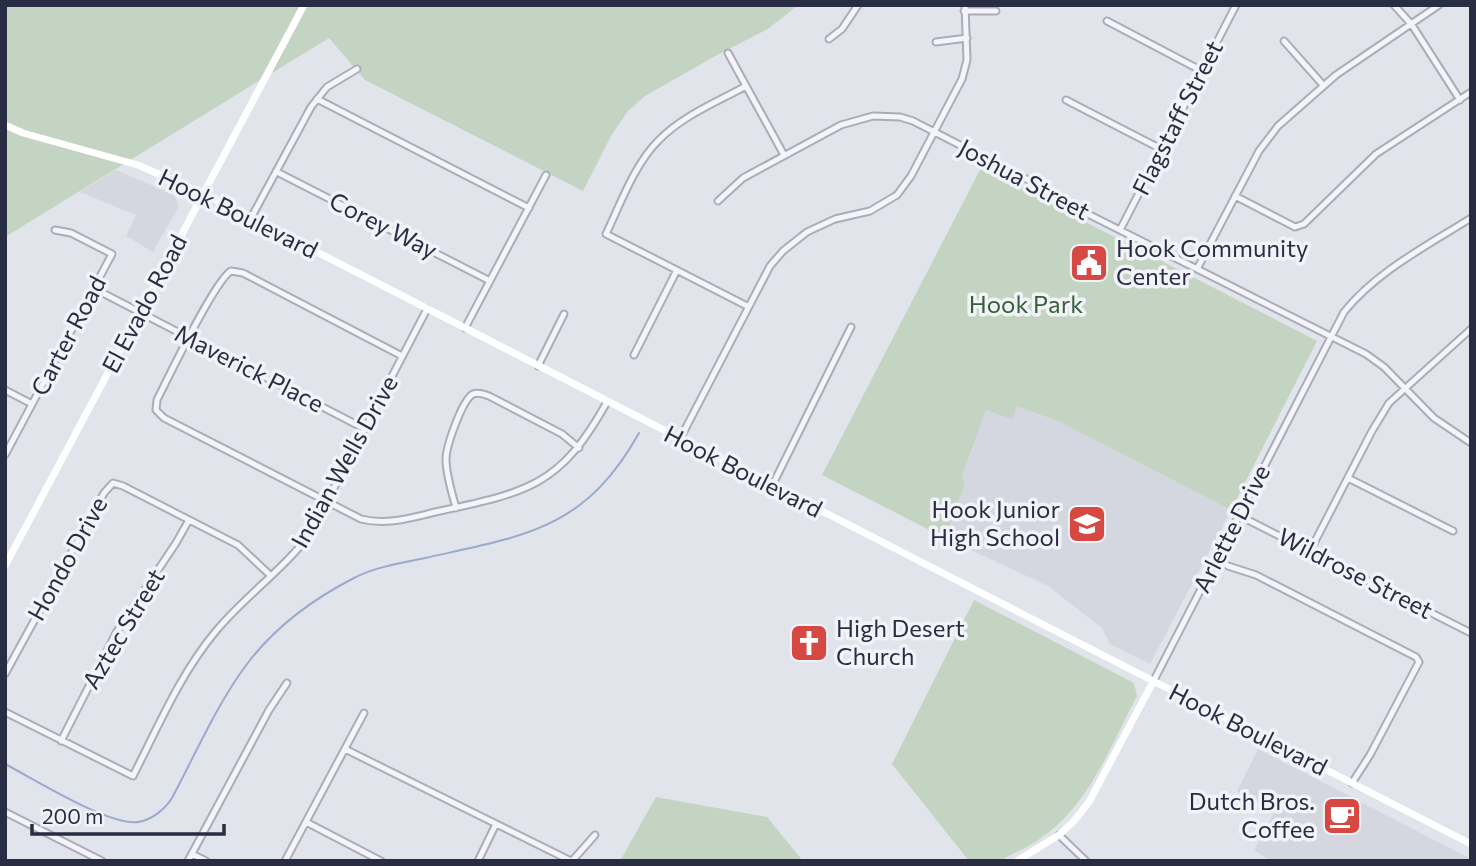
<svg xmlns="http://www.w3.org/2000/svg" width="1476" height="866" font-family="Commissioner,sans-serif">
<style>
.built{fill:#d4d6e0}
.green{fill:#c3d5c2}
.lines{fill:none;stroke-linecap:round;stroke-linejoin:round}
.stream{stroke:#9ba9cc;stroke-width:2}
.street-casing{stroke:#aaadb9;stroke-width:9}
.street{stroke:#f5f5f9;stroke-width:5}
.secondary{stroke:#fff;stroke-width:7}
.labels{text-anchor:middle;stroke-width:7;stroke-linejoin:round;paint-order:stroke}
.street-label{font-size:24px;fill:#292d44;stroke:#f2f3f8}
.poi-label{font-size:24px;fill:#292d44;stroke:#f2f3f8;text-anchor:start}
.park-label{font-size:24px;fill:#356036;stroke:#f2f3f8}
</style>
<rect width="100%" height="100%" fill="#e2e4eb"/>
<!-- built -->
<path class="built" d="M116 170 174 195 179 206 153 252 126 236 136 215 80 192Z
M1017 406 1060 422 1231 510 1150 664 1110 644 1102 628 1048 586 945 538 965 484 962 476 986 409Z
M1258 749 1471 859V861H1271L1254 850 1275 811 1237 791Z"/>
<!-- green -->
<path class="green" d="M5 5H798L768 29 719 54 645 96 628 111 611 136 583 191 365 80 329 38 5 237Z
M983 164 1066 212 1317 341 1231 510 1060 422 1017 406 1012 419 986 410 962 476 965 484 945 538 822 475Z
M974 600 1134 683 1137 696C1106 755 1084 819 1021 850 1013 853 1004 860 996 861 987 862 978 861 969 861L892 764Z
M656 797 767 817 803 861H620Z"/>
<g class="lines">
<!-- stream -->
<path class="stream" d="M5 764C34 779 109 826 138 822 152 820 165 809 172 798 196 753 217 704 247 664 275 627 313 599 354 578 375 567 401 563 425 558 524 536 585 530 639 433"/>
<!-- street casing -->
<g class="street-casing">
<path id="street" d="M1394 5 1412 25 1460 100
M964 11H996
M1107 21 1202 71
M829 39 842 29 858 5
M1284 41 1323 85
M936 42 967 38
M728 53 784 155
M746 86C717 102 682 116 659 140 635 163 620 205 606 234L747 306
M317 99 529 208
M1066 100 1161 149
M277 172 490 281
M1235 196 1295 227 1304 224 1376 154 1471 92
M718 201 743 178 841 125 873 116 900 117 913 121 1034 183 1068 204 1366 354 1384 367 1434 418 1471 443
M251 218 311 107 327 87 357 69
M1120 230 1236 5
M1197 269 1259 151 1278 126 1336 75 1439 5
M95 289 365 429
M465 328 546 175
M634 355 677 270
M402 356 243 273 231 271C215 280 168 378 157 400L156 410 164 418 361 519C388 526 413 517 440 511 529 492 561 485 607 402
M538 366 564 314
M5 390 32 404
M680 439 770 266 783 251 807 232 835 219 870 211 897 195 911 176 962 79 967 60 965 5
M5 455 112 254 71 233 55 230
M1348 478 1453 531
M772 486 851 327
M456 508C452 493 446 475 446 459 446 447 462 400 473 394 478 392 484 394 489 396L562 434 579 448
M1238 515 1471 633
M1310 551 1372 431 1389 403 1471 329
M1217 559 1228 566 1256 575 1416 657 1419 662 1370 755 1352 783
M5 674 104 493 113 483 123 486 238 545 270 575
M1153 682 1344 312C1377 271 1427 246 1471 218
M5 712 133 776C158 727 180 674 216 631 245 596 283 570 310 534L427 309
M61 741 116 633 176 543 189 520
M345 749 571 861
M5 812 102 861
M306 822 381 861
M1059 835 1086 861
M192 854 206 861
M188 861 269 710 287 683
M285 861 364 713
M478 861 496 824
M572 861 595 835"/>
</g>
<!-- street -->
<use href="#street" class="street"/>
<!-- secondary -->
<path class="secondary" d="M5 125 23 133 138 165 204 194 1471 844
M5 566 304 5
M1017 861 1059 835 1074 821 1089 802 1153 682"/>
</g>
<!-- icons -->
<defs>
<g id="civic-square" transform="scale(2.0125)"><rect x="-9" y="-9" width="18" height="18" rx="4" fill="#d54942" stroke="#f2f3f8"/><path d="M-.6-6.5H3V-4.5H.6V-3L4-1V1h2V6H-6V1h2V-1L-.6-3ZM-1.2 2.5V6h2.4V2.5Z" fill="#fff"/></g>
<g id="school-square" transform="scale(2.0125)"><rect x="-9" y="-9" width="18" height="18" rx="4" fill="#d54942" stroke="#f2f3f8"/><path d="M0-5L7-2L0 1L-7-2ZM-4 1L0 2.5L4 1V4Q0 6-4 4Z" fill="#fff"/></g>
<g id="church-square" transform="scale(2.0125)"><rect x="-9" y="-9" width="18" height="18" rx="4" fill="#d54942" stroke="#f2f3f8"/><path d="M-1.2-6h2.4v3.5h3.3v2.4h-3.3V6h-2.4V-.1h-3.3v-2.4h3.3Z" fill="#fff"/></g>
<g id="cafe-square" transform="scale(2.0125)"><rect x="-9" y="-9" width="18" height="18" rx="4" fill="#d54942" stroke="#f2f3f8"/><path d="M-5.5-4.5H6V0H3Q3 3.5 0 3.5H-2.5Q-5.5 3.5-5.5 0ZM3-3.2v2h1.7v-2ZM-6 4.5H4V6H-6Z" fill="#fff"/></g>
</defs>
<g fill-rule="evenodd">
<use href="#civic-square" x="1089" y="263"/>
<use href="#school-square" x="1087" y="524"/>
<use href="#church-square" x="809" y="643"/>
<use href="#cafe-square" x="1342" y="816"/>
</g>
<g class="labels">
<!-- street labels -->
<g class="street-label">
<text transform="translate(1178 118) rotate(-63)" y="8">Flagstaff Street</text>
<text transform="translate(1024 180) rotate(28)" y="8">Joshua Street</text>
<text transform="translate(238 214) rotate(26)" y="8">Hook Boulevard</text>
<text transform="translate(383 226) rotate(27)" y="8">Corey Way</text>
<text transform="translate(145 304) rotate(-62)" y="8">El Evado Road</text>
<text transform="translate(69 336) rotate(-62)" y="8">Carter Road</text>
<text transform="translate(249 369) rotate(27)" y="8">Maverick Place</text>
<text transform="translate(345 462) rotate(-61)" y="8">Indian Wells Drive</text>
<text transform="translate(743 472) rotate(27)" y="8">Hook Boulevard</text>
<text transform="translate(1232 529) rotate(-63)" y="8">Arlette Drive</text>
<text transform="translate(68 559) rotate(-61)" y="8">Hondo Drive</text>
<text transform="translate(1355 574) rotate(27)" y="8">Wildrose Street</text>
<text transform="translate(124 629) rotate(-59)" y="8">Aztec Street</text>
<text transform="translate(1248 730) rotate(27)" y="8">Hook Boulevard</text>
</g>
<!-- poi labels -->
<g class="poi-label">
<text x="1116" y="257">Hook Community<tspan x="1116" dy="28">Center</tspan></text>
<text x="1060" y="518" text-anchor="end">Hook Junior<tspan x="1060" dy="28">High School</tspan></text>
<text x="836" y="637">High Desert<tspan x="836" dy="28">Church</tspan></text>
<text x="1315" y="810" text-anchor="end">Dutch Bros.<tspan x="1315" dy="28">Coffee</tspan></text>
</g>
<!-- park labels -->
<g class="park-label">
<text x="1026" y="313">Hook Park</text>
</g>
</g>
<!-- border -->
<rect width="1476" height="866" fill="none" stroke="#292d44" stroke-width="14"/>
<!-- scale -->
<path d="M32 824v10h192v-10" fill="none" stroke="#292d44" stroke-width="3.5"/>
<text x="42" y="824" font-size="21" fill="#292d44" stroke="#f2f3f8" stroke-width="5" paint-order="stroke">200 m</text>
</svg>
